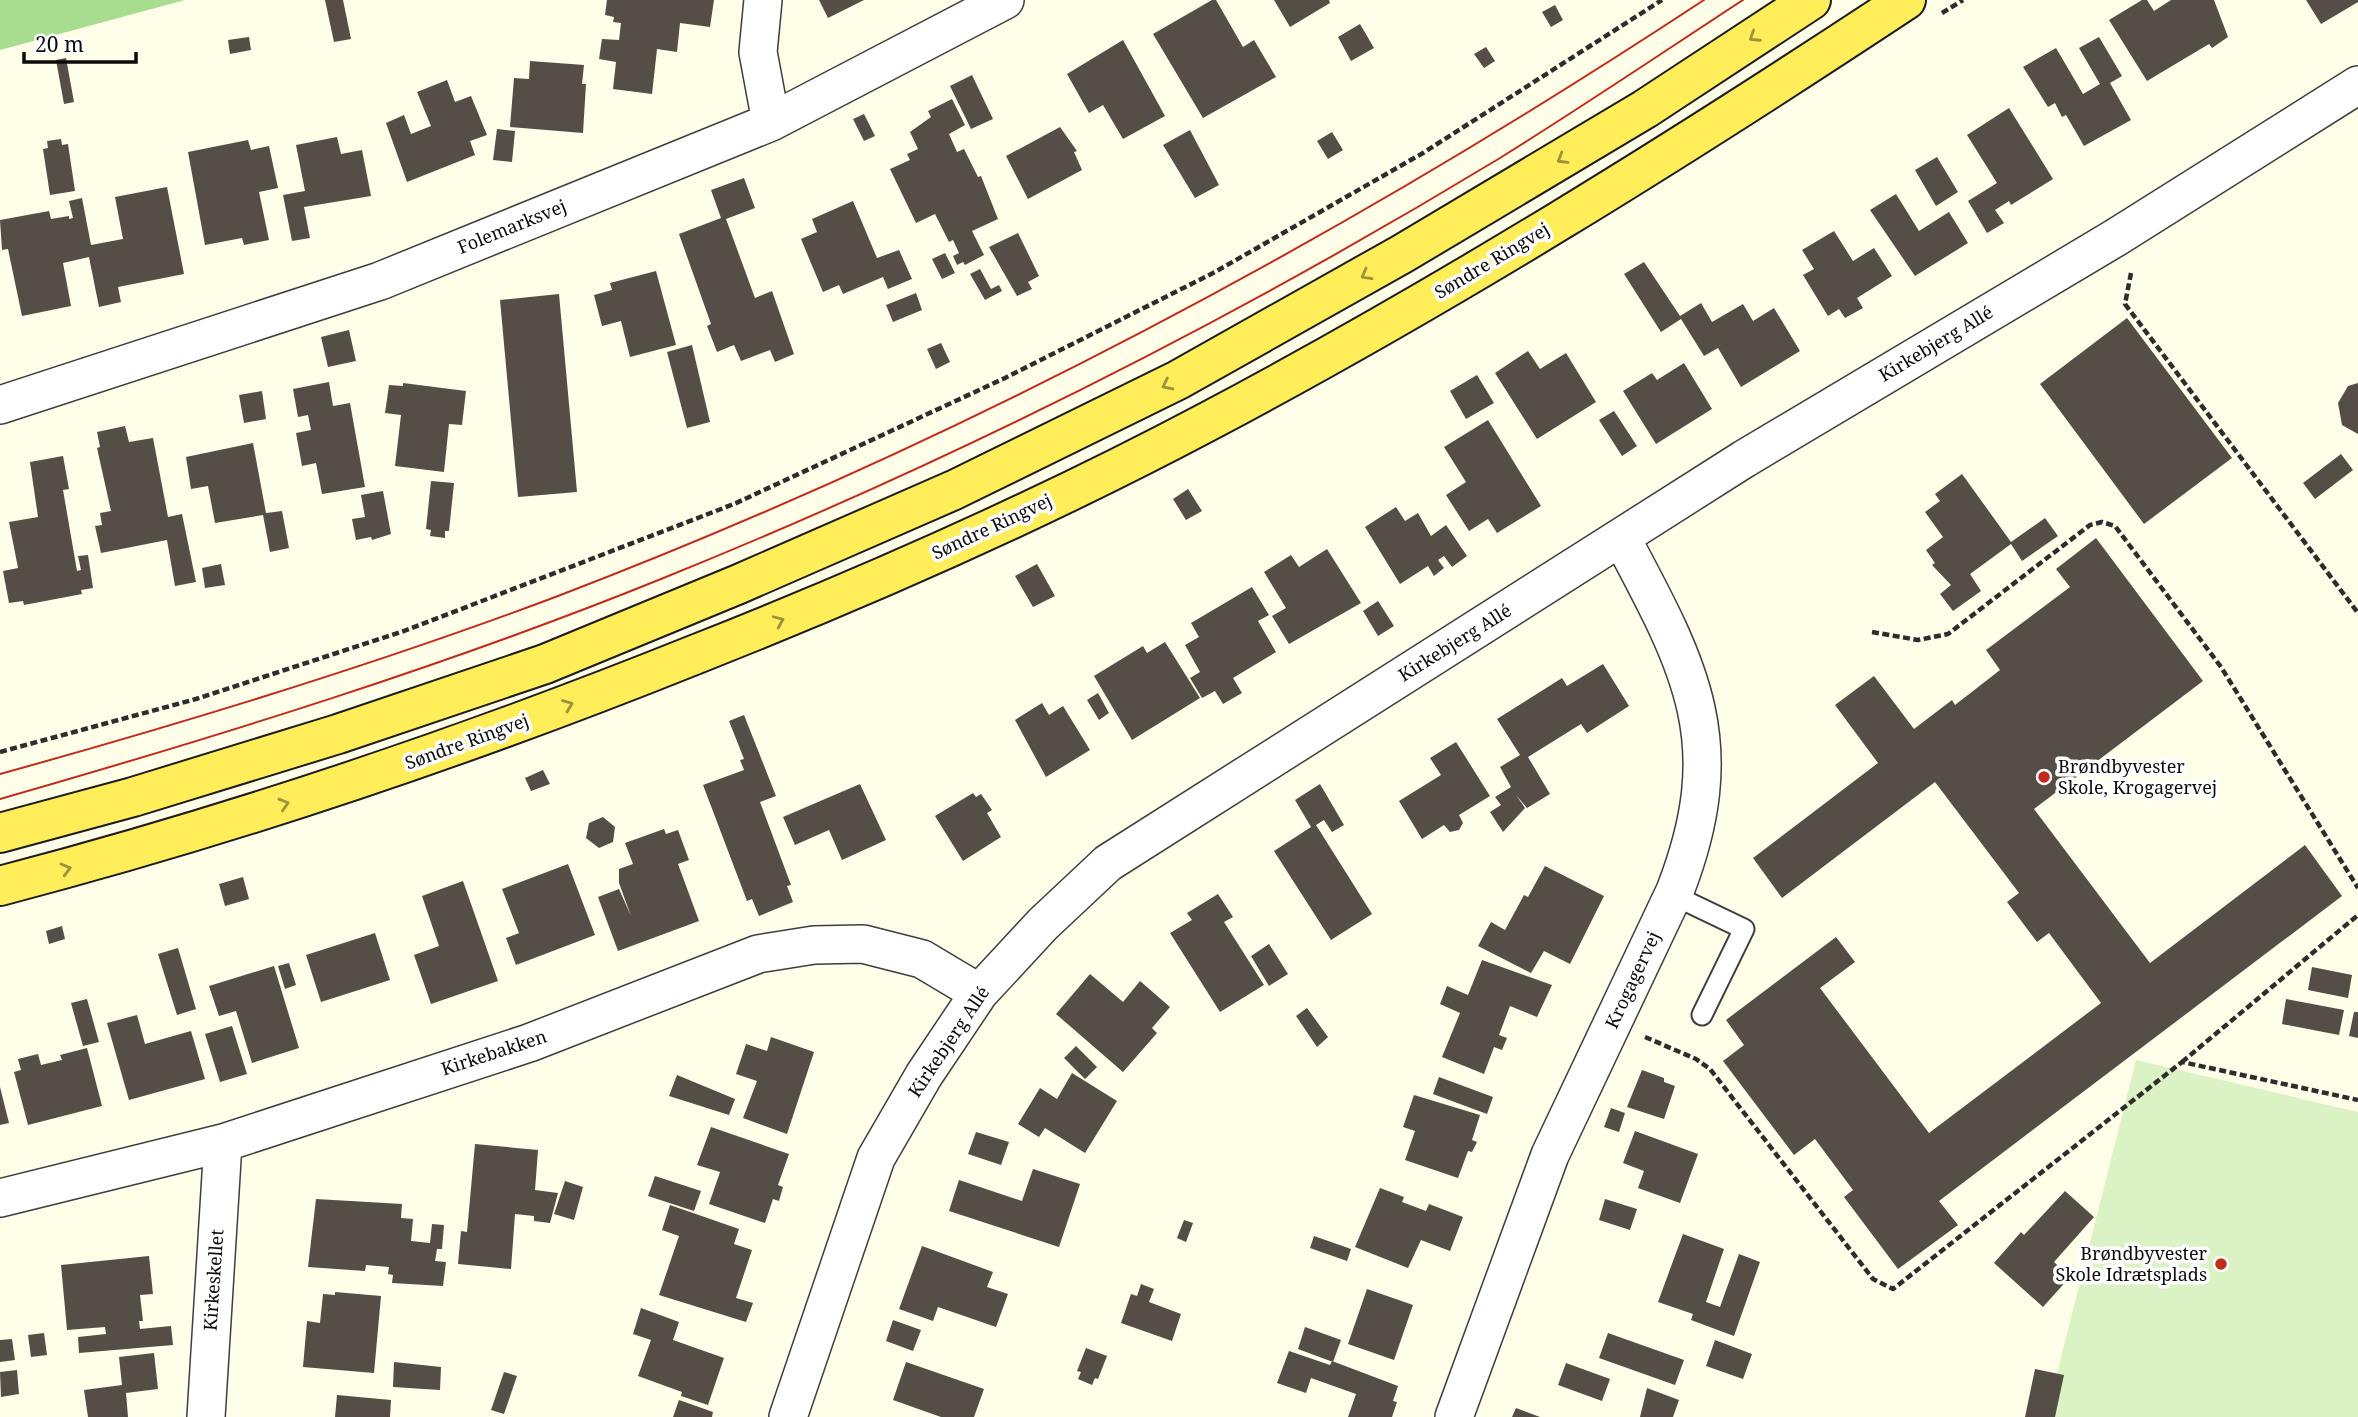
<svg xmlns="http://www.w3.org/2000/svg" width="2358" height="1417" font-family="'Noto Serif',serif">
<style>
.forest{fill:#a8dd90}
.pitch{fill:#dbf2c4}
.building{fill:#544e47}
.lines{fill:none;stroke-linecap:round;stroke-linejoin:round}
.service-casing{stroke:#3e3e3e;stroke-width:23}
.minor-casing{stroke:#3e3e3e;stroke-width:40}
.primary-casing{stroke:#1c1c1c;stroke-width:42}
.path{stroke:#2d2d2d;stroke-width:4.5;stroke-dasharray:7 3.5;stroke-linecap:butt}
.service{stroke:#fff;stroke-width:19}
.minor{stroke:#fff;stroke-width:37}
.primary{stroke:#ffed59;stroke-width:38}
.tram{stroke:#c22b1c;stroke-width:2}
.oneway{stroke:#9d933a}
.poi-dot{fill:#c22b1c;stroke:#fff;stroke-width:2.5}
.labels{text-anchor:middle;stroke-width:7;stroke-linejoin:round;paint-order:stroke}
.street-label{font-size:18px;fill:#0b0b0b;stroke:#fff}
.poi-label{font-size:18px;fill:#0b0b0b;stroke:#fff;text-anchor:start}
</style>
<rect width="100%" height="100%" fill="#fffee9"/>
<!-- forest -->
<path class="forest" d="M0 0H185L0 50Z"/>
<!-- pitch -->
<path class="pitch" d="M2136 1060 2358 1112V1417H2046Z"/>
<!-- building -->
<path class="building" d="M325 0H343L351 39 334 42Z
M607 0H714L710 27 680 23 677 52 657 49 652 94 613 89 616 62 599 59 602 39 619 40 621 23 613 22 614 17 605 15Z
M819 0H864L828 18Z
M1212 0H1216L1243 47 1254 40 1276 77 1203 118 1153 34Z
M1274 0H1329L1330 3 1290 27Z
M2142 0H2147L2154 11 2171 0H2214L2228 37 2212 48 2209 44 2147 81 2109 20Z
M2306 0H2358V2L2321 24Z
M1555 5 1563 20 1551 27 1542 12Z
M1360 24 1374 48 1351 61 1338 37Z
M249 37 251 50 230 54 228 40Z
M2099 37 2122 76 2110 83 2131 120 2084 146 2066 115 2062 117 2055 103 2048 107 2023 67 2056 48 2083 94 2100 84 2079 48Z
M1123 40 1165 116 1123 139 1103 105 1089 113 1067 74Z
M1486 47 1495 61 1484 68 1474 54Z
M66 58 74 102 64 104 56 60Z
M530 61 584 65 582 84H586L583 133 510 127 514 78 529 79Z
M972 75 993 119 971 129 950 86Z
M447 80 455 102 471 96 487 135 470 141 475 155 407 182 386 123 404 115 411 134 431 126 417 92Z
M952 99 965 125 949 134 957 152 964 149 978 177 981 176 998 219 972 231 984 255 965 265 963 262 957 265 953 256 959 253 953 240 949 242 935 214 916 223 890 169 910 160 907 154 918 149 910 132 931 117 928 111Z
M2009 108 2053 179 2011 205 2009 201 1995 210 2004 223 1987 233 1968 201 1997 183 1967 135Z
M864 114 875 136 864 141 853 119Z
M1060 127 1077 151 1074 152 1082 170 1028 199 1006 156Z
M497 129 515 131 512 162 493 160Z
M1190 130 1219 185 1195 198 1163 145Z
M1332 132 1343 150 1328 159 1317 141Z
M337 137 341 154 362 150 371 196 304 207 310 238 292 241 283 195 305 191 296 145Z
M61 139 62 145 68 144 75 191 50 195 43 149 48 148 47 141Z
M248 140 251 150 269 146 278 188 259 192 269 240 244 245 242 238 205 245 188 152Z
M1937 157 1958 192 1936 206 1915 170Z
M744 178 755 208 726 219 755 298 772 291 794 354 775 362 770 350 741 361 734 345 717 352 707 326 711 324 679 234 721 218 711 190Z
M167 187 184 274 118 287 121 302 99 307 89 257 63 263 71 306 22 316 8 249 2 250 0 220 49 211 51 219 69 216V219L73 218 69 201 82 198 91 245 123 239 115 197Z
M1896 194 1919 231 1949 212 1968 243 1915 276 1870 210Z
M853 201 877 258 899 250 912 279 888 289 883 277 843 294 839 285 823 292 801 239 817 232 812 219Z
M1834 231 1853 261 1874 248 1892 276 1857 298 1863 308 1845 318 1839 309 1828 316 1803 275 1814 269 1802 250Z
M1018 233 1039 276 1028 282 1032 289 1017 296 989 247Z
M945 253 955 273 942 279 932 259Z
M1644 262 1680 316 1701 303 1712 322 1743 304 1753 321 1774 308 1800 351 1741 387 1718 348 1704 356 1681 319 1661 332 1624 274Z
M980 269 991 289 999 285 1002 291 985 300 970 274Z
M656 271 676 345 630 357 621 321 602 326 594 295 612 290 610 283Z
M916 293 922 310 893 322 886 305Z
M559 294 577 492 518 497 500 300Z
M2127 318 2232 458 2144 524 2040 384Z
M349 330 356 361 328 367 321 337Z
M941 343 950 362 936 369 927 349Z
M692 345 710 422 687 428 667 352Z
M1528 351 1540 369 1566 353 1596 402 1537 439 1495 373Z
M1684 363 1712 409 1656 444 1623 391 1652 373 1657 380Z
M1477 375 1494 403 1466 419 1450 391Z
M329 382 333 406 350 403 365 487 322 494 316 463 302 466 296 433 311 430 308 415 298 417 293 389Z
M403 383 466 391 462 425 449 424 444 472 395 466 401 415 385 413 389 385 403 386Z
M2358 383V434L2342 425 2338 403 2348 386Z
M262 391 266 419 244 423 239 395Z
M1614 411 1637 446 1622 456 1599 420Z
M1488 420 1541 506 1497 533 1488 519 1469 531 1446 495 1466 482 1444 447Z
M125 426 129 442 153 438 168 517 182 514 196 582 175 586 167 540 101 553 95 526 102 525 100 513 111 511 97 448 100 447 97 432Z
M253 443 266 513 282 511 289 548 270 552 263 515 215 523 208 486 191 489 186 457Z
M2341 454 2353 470 2315 499 2303 483Z
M63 456 69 489 63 490 77 571 81 570 78 556 88 555 93 588 81 590 82 594 24 605 23 601 9 603 3 571 18 568 9 522 38 517 30 462Z
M1962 474 2011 542 2045 518 2058 536 2022 561 2011 544 1970 574 1981 591 1953 611 1940 594 1951 585 1932 565 1935 563 1926 550 1943 537 1925 512 1940 501 1935 494Z
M431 481 454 483 449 531H445V538L430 536 431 530 426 529Z
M1188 489 1202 511 1186 520 1173 499Z
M383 491 391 534 372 540 371 537 356 540 352 519 365 517 361 495Z
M1396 507 1405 521 1418 513 1431 536 1446 525 1467 556 1452 567 1444 556 1438 560 1444 568 1434 576 1428 566 1400 584 1365 527Z
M2096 538 2203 681 2034 809 2150 963 2305 845 2342 896 1939 1201 1958 1225 1898 1269 1844 1197 1853 1190 1815 1139 1794 1155 1723 1061 1744 1045 1726 1020 1836 937 1855 962 1820 988 1929 1133 2101 1003 2049 933 2037 942 2007 902 2019 893 1935 782 1782 898 1753 858 1878 763 1835 705 1874 676 1914 729 1952 700 1955 705 2000 670 1986 650 2070 587 2056 569Z
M1327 549 1361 603 1289 644 1272 616 1286 608 1264 572 1291 555 1299 567Z
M221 564 225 585 205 588 202 568Z
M1037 564 1055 596 1033 607 1015 576Z
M1252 587 1269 615 1258 621 1276 652 1233 678 1242 693 1223 704 1215 691 1202 698 1190 678 1200 672 1185 645 1199 637 1191 623Z
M1378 601 1394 626 1378 636 1363 611Z
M1165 642 1200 698 1132 740 1094 676 1143 646 1147 653Z
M1603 664 1629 706 1587 733 1581 724 1528 757 1550 794 1527 808 1516 795 1525 808 1503 832 1490 812 1501 805 1495 797 1511 787 1500 767 1520 755 1497 719 1562 678 1567 686Z
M1098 693 1109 713 1099 720 1087 700Z
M1042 703 1049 715 1063 706 1090 750 1046 777 1015 720Z
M744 715 776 796 760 802 791 885 787 886 793 902 759 916 752 899 747 901 703 785 744 770 740 760 744 759 729 721Z
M1456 742 1490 796 1459 815 1463 823 1459 830 1450 832 1444 825 1422 839 1399 801 1441 775 1430 758Z
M543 770 550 784 531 791 525 778Z
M860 784 886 840 842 860 829 830 795 845 783 817Z
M1320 784 1344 825 1332 832 1324 820 1316 825 1372 914 1331 940 1274 851 1311 827 1295 800Z
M973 793 976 797 981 794 992 810 987 813 1001 837 963 861 935 816Z
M603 817 615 827 613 842 599 848 586 838 589 823Z
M664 829 666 834 678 830 689 860 678 864 699 921 618 951 598 897 619 889 631 916 619 883V869L633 864 625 843Z
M568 864 595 935 516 965 506 938 519 933 502 889Z
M1545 866 1604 896 1570 964 1544 951 1531 973 1478 946 1491 922 1505 930 1524 895 1528 897Z
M243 877 249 899 225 906 219 884Z
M463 881 498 981 431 1004 414 955 439 946 422 896Z
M1218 894 1233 917 1224 922 1264 985 1220 1012 1170 933 1192 920 1187 913Z
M62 926 65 939 49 944 46 931Z
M375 933 390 980 321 1002 306 955Z
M1269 944 1288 974 1269 986 1251 956Z
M178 948 196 1009 177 1015 158 954Z
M1482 960 1552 985 1537 1017 1510 1006 1499 1035 1507 1038 1502 1050 1494 1047 1484 1074 1442 1057 1460 1013 1440 1004 1447 986 1468 995Z
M289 963 296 985 285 989 278 966Z
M274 966 299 1048 252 1063 236 1011 219 1016 209 986Z
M2312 967 2352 975 2348 998 2308 990Z
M1090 974 1123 1002 1140 981 1170 1007 1152 1028 1157 1033 1123 1072 1056 1014Z
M87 999 99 1042 83 1046 71 1003Z
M2286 999 2344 1010 2339 1035 2282 1024Z
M1307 1008 1328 1037 1317 1047 1296 1016Z
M2354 1012H2358V1038L2349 1036Z
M137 1015 145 1044 191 1031 205 1079 129 1100 107 1023Z
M232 1026 247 1074 220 1082 205 1034Z
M771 1037 814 1052 787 1134 743 1118 757 1081 736 1074 746 1044 767 1051Z
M1076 1046 1097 1067 1085 1079 1064 1058Z
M87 1048 102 1106 28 1125 14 1072 21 1070 18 1059 38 1054 41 1065 62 1060 60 1055Z
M1642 1070 1664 1078V1082L1675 1086 1664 1119 1627 1107Z
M1072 1073 1117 1101 1085 1153 1045 1128 1039 1137 1018 1124 1040 1088 1057 1099Z
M677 1075 735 1099 729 1115 669 1096Z
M1439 1077 1493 1097 1487 1114 1433 1094Z
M0 1087 9 1123 0 1125Z
M1414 1095 1480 1115 1472 1140 1477 1142 1472 1152 1468 1151 1458 1178 1405 1160 1415 1131 1403 1127Z
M1611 1108 1625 1113 1619 1132 1604 1127Z
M711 1127 789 1154 778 1185 783 1187 779 1201 773 1199 765 1223 709 1204 720 1172 697 1165Z
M1635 1131 1698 1154 1680 1203 1638 1188 1644 1171 1623 1163Z
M976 1132 1009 1142 1001 1165 968 1154Z
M475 1144 538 1150 535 1190 558 1193 550 1223 534 1221V1216L515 1214 511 1269 458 1264 461 1231 467 1232Z
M1033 1169 1080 1184 1059 1247 949 1211 959 1180 1022 1201Z
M655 1176 701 1191 694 1211 648 1196Z
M565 1181 583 1187 574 1220 554 1214Z
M1380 1188 1404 1197 1402 1202 1426 1211 1429 1204 1463 1217 1450 1251 1421 1240 1408 1268 1355 1247Z
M2065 1191 2094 1217 2054 1262 2070 1277 2043 1307 1994 1263 2021 1232 2024 1235Z
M316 1199 402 1204 401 1218 413 1219 411 1241 430 1243 432 1224 444 1225 442 1249H437L435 1261 446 1262 443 1286 392 1283 393 1275 388 1274 389 1267 366 1265 365 1271 308 1267Z
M1605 1199 1637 1209 1630 1230 1599 1220Z
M670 1205 739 1229 734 1244 752 1250 736 1298 753 1303 746 1322 659 1295 679 1236 662 1230Z
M1184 1220 1193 1223 1186 1242 1177 1238Z
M1683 1234 1724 1249 1706 1302 1720 1307 1739 1254 1760 1262 1734 1336 1691 1320 1693 1314 1658 1302Z
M1314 1236 1351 1249 1347 1261 1310 1248Z
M922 1246 993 1272 987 1287 1008 1294 996 1327 938 1307 933 1321 899 1309Z
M149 1256 153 1294 140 1295 143 1321H139L140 1329 171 1326 173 1345 79 1353 78 1337 106 1334 105 1327 67 1330 61 1265Z
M1141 1284 1154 1289 1149 1302 1181 1314 1172 1341 1121 1323 1131 1294 1137 1296Z
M1367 1289 1413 1305 1394 1360 1348 1344Z
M335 1292 381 1296 374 1373 303 1367 307 1321 320 1323 323 1294 335 1295Z
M641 1308 679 1322 673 1340 724 1358 708 1405 681 1396 682 1392 638 1376 651 1340 633 1334Z
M893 1320 921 1330 913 1351 886 1341Z
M1305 1327 1341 1340 1333 1362 1298 1349Z
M44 1333 47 1355 31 1357 28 1335Z
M1608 1333 1684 1360 1675 1385 1599 1358Z
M12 1339 15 1360 0 1362V1340Z
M1715 1340 1752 1354 1743 1379 1706 1366Z
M1086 1348 1107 1356 1098 1379 1095 1378 1092 1385 1078 1379 1081 1372 1077 1371Z
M1289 1351 1330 1365 1332 1361 1398 1386 1393 1401 1397 1402 1392 1417H1348L1356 1394 1311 1378 1306 1393 1277 1383Z
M154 1353 158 1389 126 1393 128 1417H88L84 1390 122 1385 119 1357Z
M394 1362 441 1367 440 1390 393 1387Z
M906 1362 984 1389 974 1417H941L893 1400Z
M1566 1363 1610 1379 1602 1401 1558 1385Z
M2035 1369 2064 1375 2055 1417H2025Z
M17 1370 19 1394 1 1397 0 1372Z
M504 1372 517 1376 504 1414 491 1410Z
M1647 1388 1679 1400 1673 1417H1640Z
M337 1395 391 1400 390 1417H335Z
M679 1400 713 1412 712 1417H673Z
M1516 1408 1540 1417H1512Z"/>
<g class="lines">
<!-- service casing -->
<g class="service-casing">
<path id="service" d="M1673 895 1744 929 1702 1015"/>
</g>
<!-- minor casing -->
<g class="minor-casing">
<path id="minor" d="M763 0 758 52 771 122
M0 405 380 281 771 122 1005 0
M0 1198 223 1143 529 1043 758 954 814 945 863 944 922 959 979 993
M206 1417 223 1143
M788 1417 876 1158 924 1075 979 993 1043 924 1108 863 1744 459 2115 238 2358 85
M1454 1417 1550 1155 1675 891C1732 744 1692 670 1622 539"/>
</g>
<!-- primary casing -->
<g class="primary-casing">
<path id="primary" d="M0 833 133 797 338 734 545 664 739 584 954 490 1178 380 1402 254 1645 109 1811 0
M0 886C237 824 467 746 694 655 869 586 1041 510 1207 422 1447 295 1679 150 1906 0"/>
</g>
<!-- path -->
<path class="path" d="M1942 13 1963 0
M2131 273 2125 304 2358 613
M1872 632 1918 640 1948 634 2090 525 2102 522 2115 526 2221 667 2358 888
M0 752 196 699 404 631 734 504 1005 378 1215 272 1423 153 1662 0
M1645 1037 1696 1059 1710 1069 1873 1279 1893 1289 2182 1062 2358 1100
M2182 1062 2358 915"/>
<!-- service -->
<use href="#service" class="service"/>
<!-- minor -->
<use href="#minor" class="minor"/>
<!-- primary -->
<use href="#primary" class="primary"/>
<!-- tram -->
<path class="tram" d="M0 774C188 722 375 665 558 596 961 442 1344 237 1704 0
M0 799C223 735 446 666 661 579 951 462 1233 320 1500 158 1582 107 1662 53 1743 0"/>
</g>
<!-- one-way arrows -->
<defs><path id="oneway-chevron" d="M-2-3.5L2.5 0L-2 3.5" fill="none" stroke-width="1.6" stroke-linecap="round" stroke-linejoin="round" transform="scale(1.75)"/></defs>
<g class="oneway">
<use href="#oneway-chevron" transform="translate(1754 37) rotate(147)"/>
<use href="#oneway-chevron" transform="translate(1562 159) rotate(149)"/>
<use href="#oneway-chevron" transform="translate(1366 275) rotate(151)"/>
<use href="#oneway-chevron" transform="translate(1167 385) rotate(154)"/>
<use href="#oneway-chevron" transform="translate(779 621) rotate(-23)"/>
<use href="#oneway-chevron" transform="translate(568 705) rotate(-21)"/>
<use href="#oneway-chevron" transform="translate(284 804) rotate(-17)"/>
<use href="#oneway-chevron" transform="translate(66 869) rotate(-15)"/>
</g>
<!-- markers -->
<g class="poi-dot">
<circle cx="2044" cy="777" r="7"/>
<circle cx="2221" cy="1264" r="7"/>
</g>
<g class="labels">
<!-- street labels -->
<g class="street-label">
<text transform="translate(512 227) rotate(-22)" y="6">Folemarksvej</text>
<text transform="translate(1492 261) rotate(-31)" y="6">Søndre Ringvej</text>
<text transform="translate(1936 344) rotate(-31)" y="6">Kirkebjerg Allé</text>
<text transform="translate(992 527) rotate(-25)" y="6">Søndre Ringvej</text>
<text transform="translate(1455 643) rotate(-32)" y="6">Kirkebjerg Allé</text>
<text transform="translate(467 742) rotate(-20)" y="6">Søndre Ringvej</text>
<text transform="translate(1633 980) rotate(-65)" y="6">Krogagervej</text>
<text transform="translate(949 1042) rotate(-56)" y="6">Kirkebjerg Allé</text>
<text transform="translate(494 1053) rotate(-18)" y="6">Kirkebakken</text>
<text transform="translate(214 1280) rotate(-86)" y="6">Kirkeskellet</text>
</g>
<!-- poi labels -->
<g class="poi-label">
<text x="2058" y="773">Brøndbyvester<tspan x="2058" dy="21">Skole, Krogagervej</tspan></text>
<text x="2207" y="1260" text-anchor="end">Brøndbyvester<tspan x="2207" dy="21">Skole Idrætsplads</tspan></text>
</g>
</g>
<!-- scale -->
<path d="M24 52v10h112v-10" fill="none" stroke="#0b0b0b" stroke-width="3.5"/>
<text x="35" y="52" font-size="21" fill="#0b0b0b" stroke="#ffffff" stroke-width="5" paint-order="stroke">20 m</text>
</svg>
